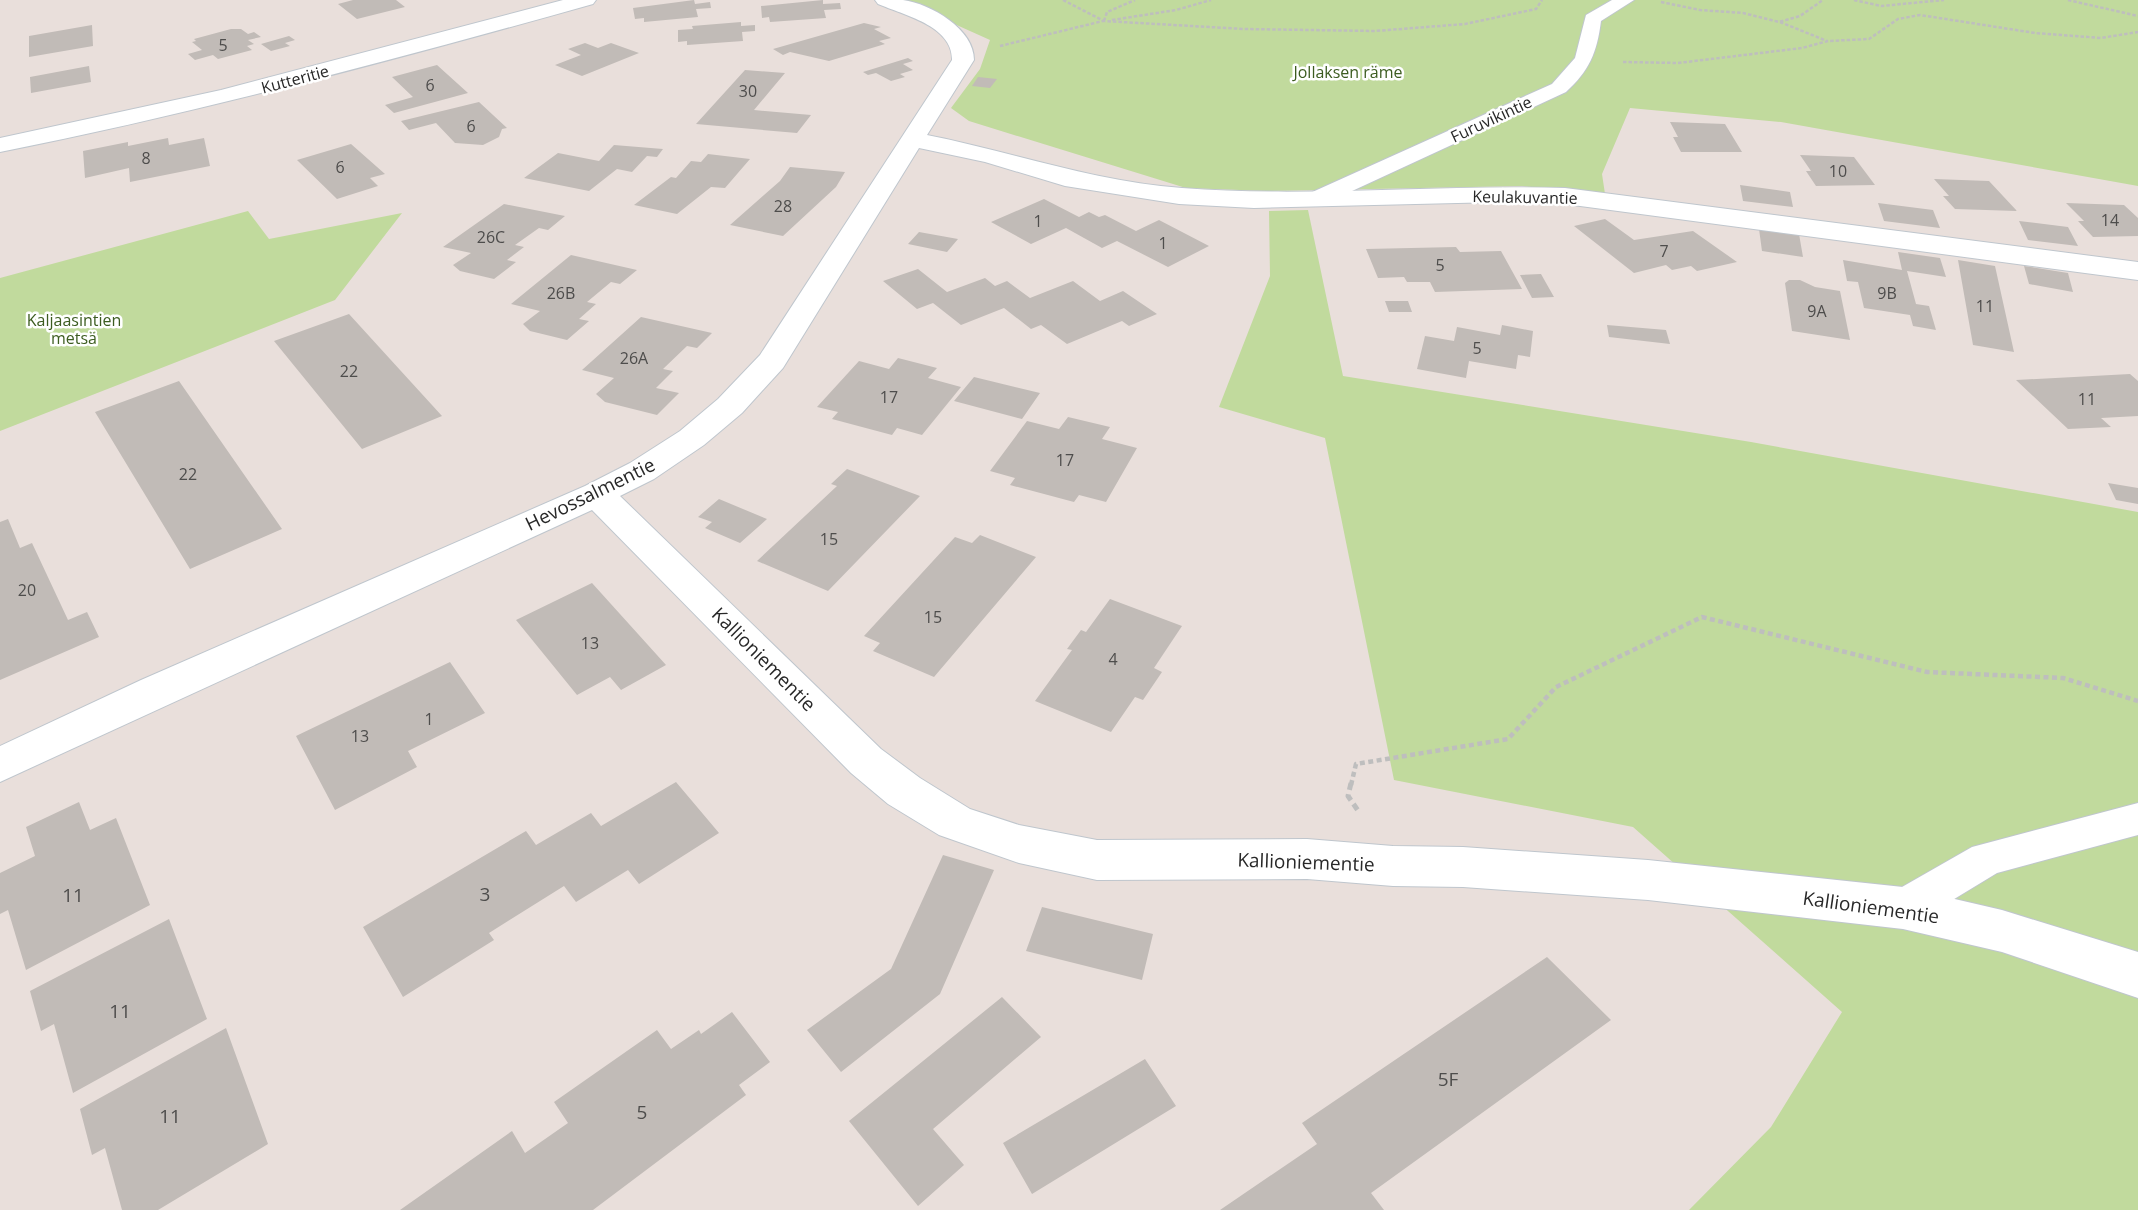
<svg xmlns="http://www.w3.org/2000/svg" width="2138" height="1210" font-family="'Open Sans',sans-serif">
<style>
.green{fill:#c1da9d}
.building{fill:#c1bbb7}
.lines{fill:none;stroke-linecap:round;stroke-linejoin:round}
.lane-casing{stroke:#bfc6cd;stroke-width:2}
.street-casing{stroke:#bfc6cd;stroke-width:2}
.path-far2{stroke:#bebebe;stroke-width:2.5;stroke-dasharray:3.5 2;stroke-linecap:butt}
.path-far1{stroke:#bebebe;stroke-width:4.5;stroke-dasharray:5 3.5;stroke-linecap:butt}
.path{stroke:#bebebe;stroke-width:5;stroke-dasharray:7 4.5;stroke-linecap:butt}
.lane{fill:#fff;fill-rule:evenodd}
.street{fill:#fff;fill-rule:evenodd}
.labels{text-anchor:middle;stroke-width:5;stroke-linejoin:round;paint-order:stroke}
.number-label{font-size:16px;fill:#4e4d4c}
.far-park-label{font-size:16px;fill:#3c5c20;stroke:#fff}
.far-street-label{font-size:16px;fill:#282828;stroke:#fff}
.street-label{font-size:19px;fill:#282828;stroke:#fff}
.near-number-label{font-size:19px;fill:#4e4d4c}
</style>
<rect width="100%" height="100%" fill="#e9dfdb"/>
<!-- green -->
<path class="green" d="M901 0H2138V186L1781 122 1630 108 1602 174 1605 194 1522 186 1266 191 1186 188 969 121 951 108 980 69 990 40Z
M1308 210 1343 376 1751 442 2138 512V1210H1689L1771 1127 1842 1012 1633 827 1394 780 1325 438 1219 407 1270 276 1269 211Z
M248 211 269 239 402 213 335 300 0 431V278Z"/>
<!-- building -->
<path class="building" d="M353 0H396L405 7 357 19 338 4Z
M694 0 695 4 710 2 711 8 696 9 698 17 644 22V18L635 19 633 8Z
M823 0V4L840 3 841 9 824 10 826 18 770 22 769 17 762 18 761 6Z
M741 22V26L755 25V31L742 32 743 41 687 45V41L678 42V30L693 29 692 26Z
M864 23 881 27 874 29 891 38 879 41 885 44 829 61 790 52 783 55 773 49Z
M92 25 93 46 29 57V36Z
M231 29H241L248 34 254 32 261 37 248 40 254 44 247 46 252 50 218 59 213 55 195 60 188 54 202 50 192 42 196 41 194 39Z
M289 36 295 40 285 43 290 46 271 51 261 44Z
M585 43 598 48 611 43 639 53 582 76 555 65 581 55 568 49Z
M908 58 913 61 903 64 913 70 900 74 905 77 891 81 876 73 868 75 863 72Z
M437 65 468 93 394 113 385 105 413 97 392 77Z
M89 66 91 82 31 93 30 77Z
M745 70 785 73 754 110 811 115 797 133 696 124Z
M978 77 997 79 990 88 972 86Z
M479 102 507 128 502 129 499 137 483 145 455 143 436 123 409 130 401 121Z
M1670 122 1725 124 1742 152H1681L1673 137H1678Z
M168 138 169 145 204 138 210 166 130 182 129 168 85 178 83 151 128 142V146Z
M351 144 385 174 370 178 378 186 337 199 297 160Z
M614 145 663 149 657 157 647 156 632 172 617 169 589 191 524 178 558 153 599 161Z
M708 154 750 159 725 188 711 187 677 214 634 205 671 177 676 178 691 161 701 162Z
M1800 155 1854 157 1875 185 1816 186 1806 171H1811Z
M790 167 845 172 836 187 783 236 730 225 780 181Z
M1934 179 1989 181 2017 211 1955 209 1943 196H1949Z
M1740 185 1790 192 1793 207 1743 201Z
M1044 199 1079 217 1089 212 1099 217 1105 215 1136 231 1159 220 1209 246 1168 267 1117 241 1102 248 1066 228 1031 244 991 222Z
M1878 203 1933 210 1940 228 1884 221Z
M2066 203 2124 205 2138 218V236L2093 237 2078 221H2084Z
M504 204 565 216 548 230 539 228 515 245 524 247 507 260 516 262 494 279 460 271 453 265 471 253 443 247Z
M1605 219 1634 240 1693 231 1737 262 1697 271 1691 266 1672 270 1666 265 1634 273 1574 226Z
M2019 221 2068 227 2078 246 2028 240Z
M1759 229 1799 234 1803 257 1762 251Z
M919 232 958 239 947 252 908 244Z
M1456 247 1460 252 1501 251 1522 289 1435 292 1430 282H1407L1404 277 1378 278 1366 249Z
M1898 252 1940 258 1946 277 1907 271 1916 304 1929 306 1936 330 1913 326 1910 315 1864 308 1858 282 1847 281 1843 260 1902 270Z
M571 255 637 270 620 284 611 282 587 302 596 304 579 319 589 321 567 340 530 331 523 324 540 311 511 304Z
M1958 260 1995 266 2014 352 1973 345Z
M2024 266 2068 273 2073 292 2029 284Z
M918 269 947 292 985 278 995 286 1007 281 1030 298 1073 281 1100 301 1123 291 1157 314 1129 326 1122 321 1067 344 1041 325 1031 329 1004 308 961 325 933 303 917 309 883 281Z
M1541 274 1554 297 1532 298 1520 275Z
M1789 280H1800L1815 287 1840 291 1850 340 1792 331 1785 283Z
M1385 301H1408L1412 312H1389Z
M349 314 390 359 442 416 362 449 274 341Z
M641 317 712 333 697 348 687 346 663 369 673 371 656 388 679 393 657 415 605 402 596 394 614 378 582 370Z
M1502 325 1533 331 1530 357 1518 355 1516 369 1469 361 1466 378 1417 369 1425 336 1454 341 1457 327 1500 335Z
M1607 325 1666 330 1670 344 1609 337Z
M898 358 937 368 928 378 961 387 922 435 897 428 892 435 832 419 838 412 817 407 859 361 889 369Z
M2130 374 2138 381V416L2101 418 2111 427 2068 429 2016 380Z
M974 377 1040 393 1022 419 954 401Z
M179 381 282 529 190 569 95 412Z
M1068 417 1110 427 1102 439 1137 448 1106 502 1079 495 1074 502 1010 485 1015 478 990 471 1027 421 1059 429Z
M847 469 920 496 828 591 757 561 837 486 831 484Z
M2108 483 2138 488V504L2116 500Z
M719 499 767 519 740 543 705 528 712 522 698 517Z
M8 519 20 548 32 543 68 620 87 612 99 637 0 680V522Z
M980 535 1036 557 934 677 873 651 880 643 864 636 955 537 972 543Z
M592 583 666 665 621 690 610 677 577 695 516 620Z
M1110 599 1182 626 1154 668 1162 672 1143 700 1135 697 1111 732 1035 701 1072 650 1067 649 1081 630 1086 632Z
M450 662 485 713 408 751 417 767 335 810 296 736Z
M676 782 719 833 639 884 628 870 576 902 564 886 489 933 494 940 403 997 363 927 526 831 536 845 591 813 601 826Z
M79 802 90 830 116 818 150 905 26 970 8 910 0 914V873L35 856 26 827Z
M943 855 994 870 940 994 841 1072 807 1030 891 969Z
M1042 907 1153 934 1142 980 1026 951Z
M169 919 207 1019 73 1093 54 1024 41 1031 30 991Z
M1547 957 1611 1020 1371 1193 1384 1210H1220L1317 1144 1302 1123Z
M1002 997 1041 1037 933 1129 964 1165 918 1206 849 1121Z
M732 1012 770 1062 739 1085 746 1095 593 1210H400L512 1131 525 1153 568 1123 554 1102 657 1030 671 1049 699 1030 701 1034Z
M226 1028 268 1144 158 1210H122L105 1148 92 1155 80 1109Z
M1145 1059 1176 1106 1032 1194 1003 1143Z"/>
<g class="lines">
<!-- lane casing -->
<g class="lane-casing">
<path id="lane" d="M1612 0H1634L1601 21C1597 53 1589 71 1566 92L1324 204H1308L1305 199 1308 194 1552 84 1575 58 1586 15Z
M2138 803V835L1997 873 1918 921 1903 926 1888 921 1882 908 1888 895 1972 847Z"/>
</g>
<!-- street casing -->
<g class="street-casing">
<path id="street" d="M563 0H596L593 4C397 59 200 112 0 152V138L221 90Z
M875 0C884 0 894 0 903 0 931 4 974 29 974 60L927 135C1013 152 1095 182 1182 188 1309 198 1437 184 1565 188L2138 262V280L1565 204 1499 202 1254 208 1179 204 1065 186 985 162 919 148 783 368 742 413 704 445 654 479 620 496 881 749 920 778 970 809 1019 825 1097 840 1307 839 1393 846 1463 847 1648 860 1903 887 2002 910 2138 952V998L2002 952 1903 929 1648 900 1463 887 1393 886 1307 879 1097 880 1019 863 939 835 888 804 851 773 592 510 0 782V746L141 680 585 486 630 463 680 431 718 399 760 355 952 60C953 26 904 15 878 4Z"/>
</g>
<!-- path-far2 -->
<path class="path-far2" d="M1063 0 1104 21 1244 29 1375 31 1465 24 1536 9 1542 0
M1854 0 1881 6 1944 0
M2068 0 2138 16
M1661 2 1700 10 1743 13 1779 22 1800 16 1823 0
M1112 20 1176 10 1211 0
M1104 21 1107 12 1135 0
M1780 22 1827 41
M1000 46 1103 21
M1623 62 1678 63 1802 48 1828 41 1869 39 1898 19 1920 15 2035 33 2101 38 2138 32"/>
<!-- path-far1 -->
<path class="path-far1" d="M1351 785 1356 764 1508 739 1556 687 1702 617 1927 672 2063 678 2138 701"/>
<!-- path -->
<path class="path" d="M1351 783 1348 796 1359 812"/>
<!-- lane -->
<use href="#lane" class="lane"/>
<!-- street -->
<use href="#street" class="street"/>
</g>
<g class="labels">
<!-- number labels -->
<g class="number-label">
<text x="223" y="51">5</text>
<text x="430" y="91">6</text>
<text x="748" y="97">30</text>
<text x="471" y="132">6</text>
<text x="146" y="164">8</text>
<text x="340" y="173">6</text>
<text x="1838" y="177">10</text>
<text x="783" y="212">28</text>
<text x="2110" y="226">14</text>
<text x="1038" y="227">1</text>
<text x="491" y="243">26C</text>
<text x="1163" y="249">1</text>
<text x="1664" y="257">7</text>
<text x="1440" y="271">5</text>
<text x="561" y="299">26B</text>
<text x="1887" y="299">9B</text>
<text x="1985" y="312">11</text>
<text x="1817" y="317">9A</text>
<text x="1477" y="354">5</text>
<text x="634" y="364">26A</text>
<text x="349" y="377">22</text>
<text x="889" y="403">17</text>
<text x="2087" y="405">11</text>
<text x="1065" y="466">17</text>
<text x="188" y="480">22</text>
<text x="829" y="545">15</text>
<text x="27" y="596">20</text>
<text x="933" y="623">15</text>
<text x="590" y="649">13</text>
<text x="1113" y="665">4</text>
<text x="429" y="725">1</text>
<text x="360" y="742">13</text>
</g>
<!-- far-park labels -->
<g class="far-park-label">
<text x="1348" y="78">Jollaksen räme</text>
<text x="74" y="326">Kaljaasintien<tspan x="74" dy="18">metsä</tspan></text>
</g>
<!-- far-street labels -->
<g class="far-street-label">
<text transform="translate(295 79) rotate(-15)" y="6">Kutteritie</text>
<text transform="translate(1491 119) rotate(-25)" y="6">Furuvikintie</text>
<text transform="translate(1525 197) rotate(1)" y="6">Keulakuvantie</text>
</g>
<!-- street labels -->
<g class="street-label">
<text transform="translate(590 494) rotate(-26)" y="7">Hevossalmentie</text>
<text transform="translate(764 659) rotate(45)" y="7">Kallioniementie</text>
<text transform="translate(1306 862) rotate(2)" y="7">Kallioniementie</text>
<text transform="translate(1871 907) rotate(8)" y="7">Kallioniementie</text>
</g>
<!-- near-number labels -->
<g class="near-number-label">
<text x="485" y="901">3</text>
<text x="73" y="902">11</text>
<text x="120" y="1018">11</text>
<text x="1448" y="1086">5F</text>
<text x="642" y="1119">5</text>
<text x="170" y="1123">11</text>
</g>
</g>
</svg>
